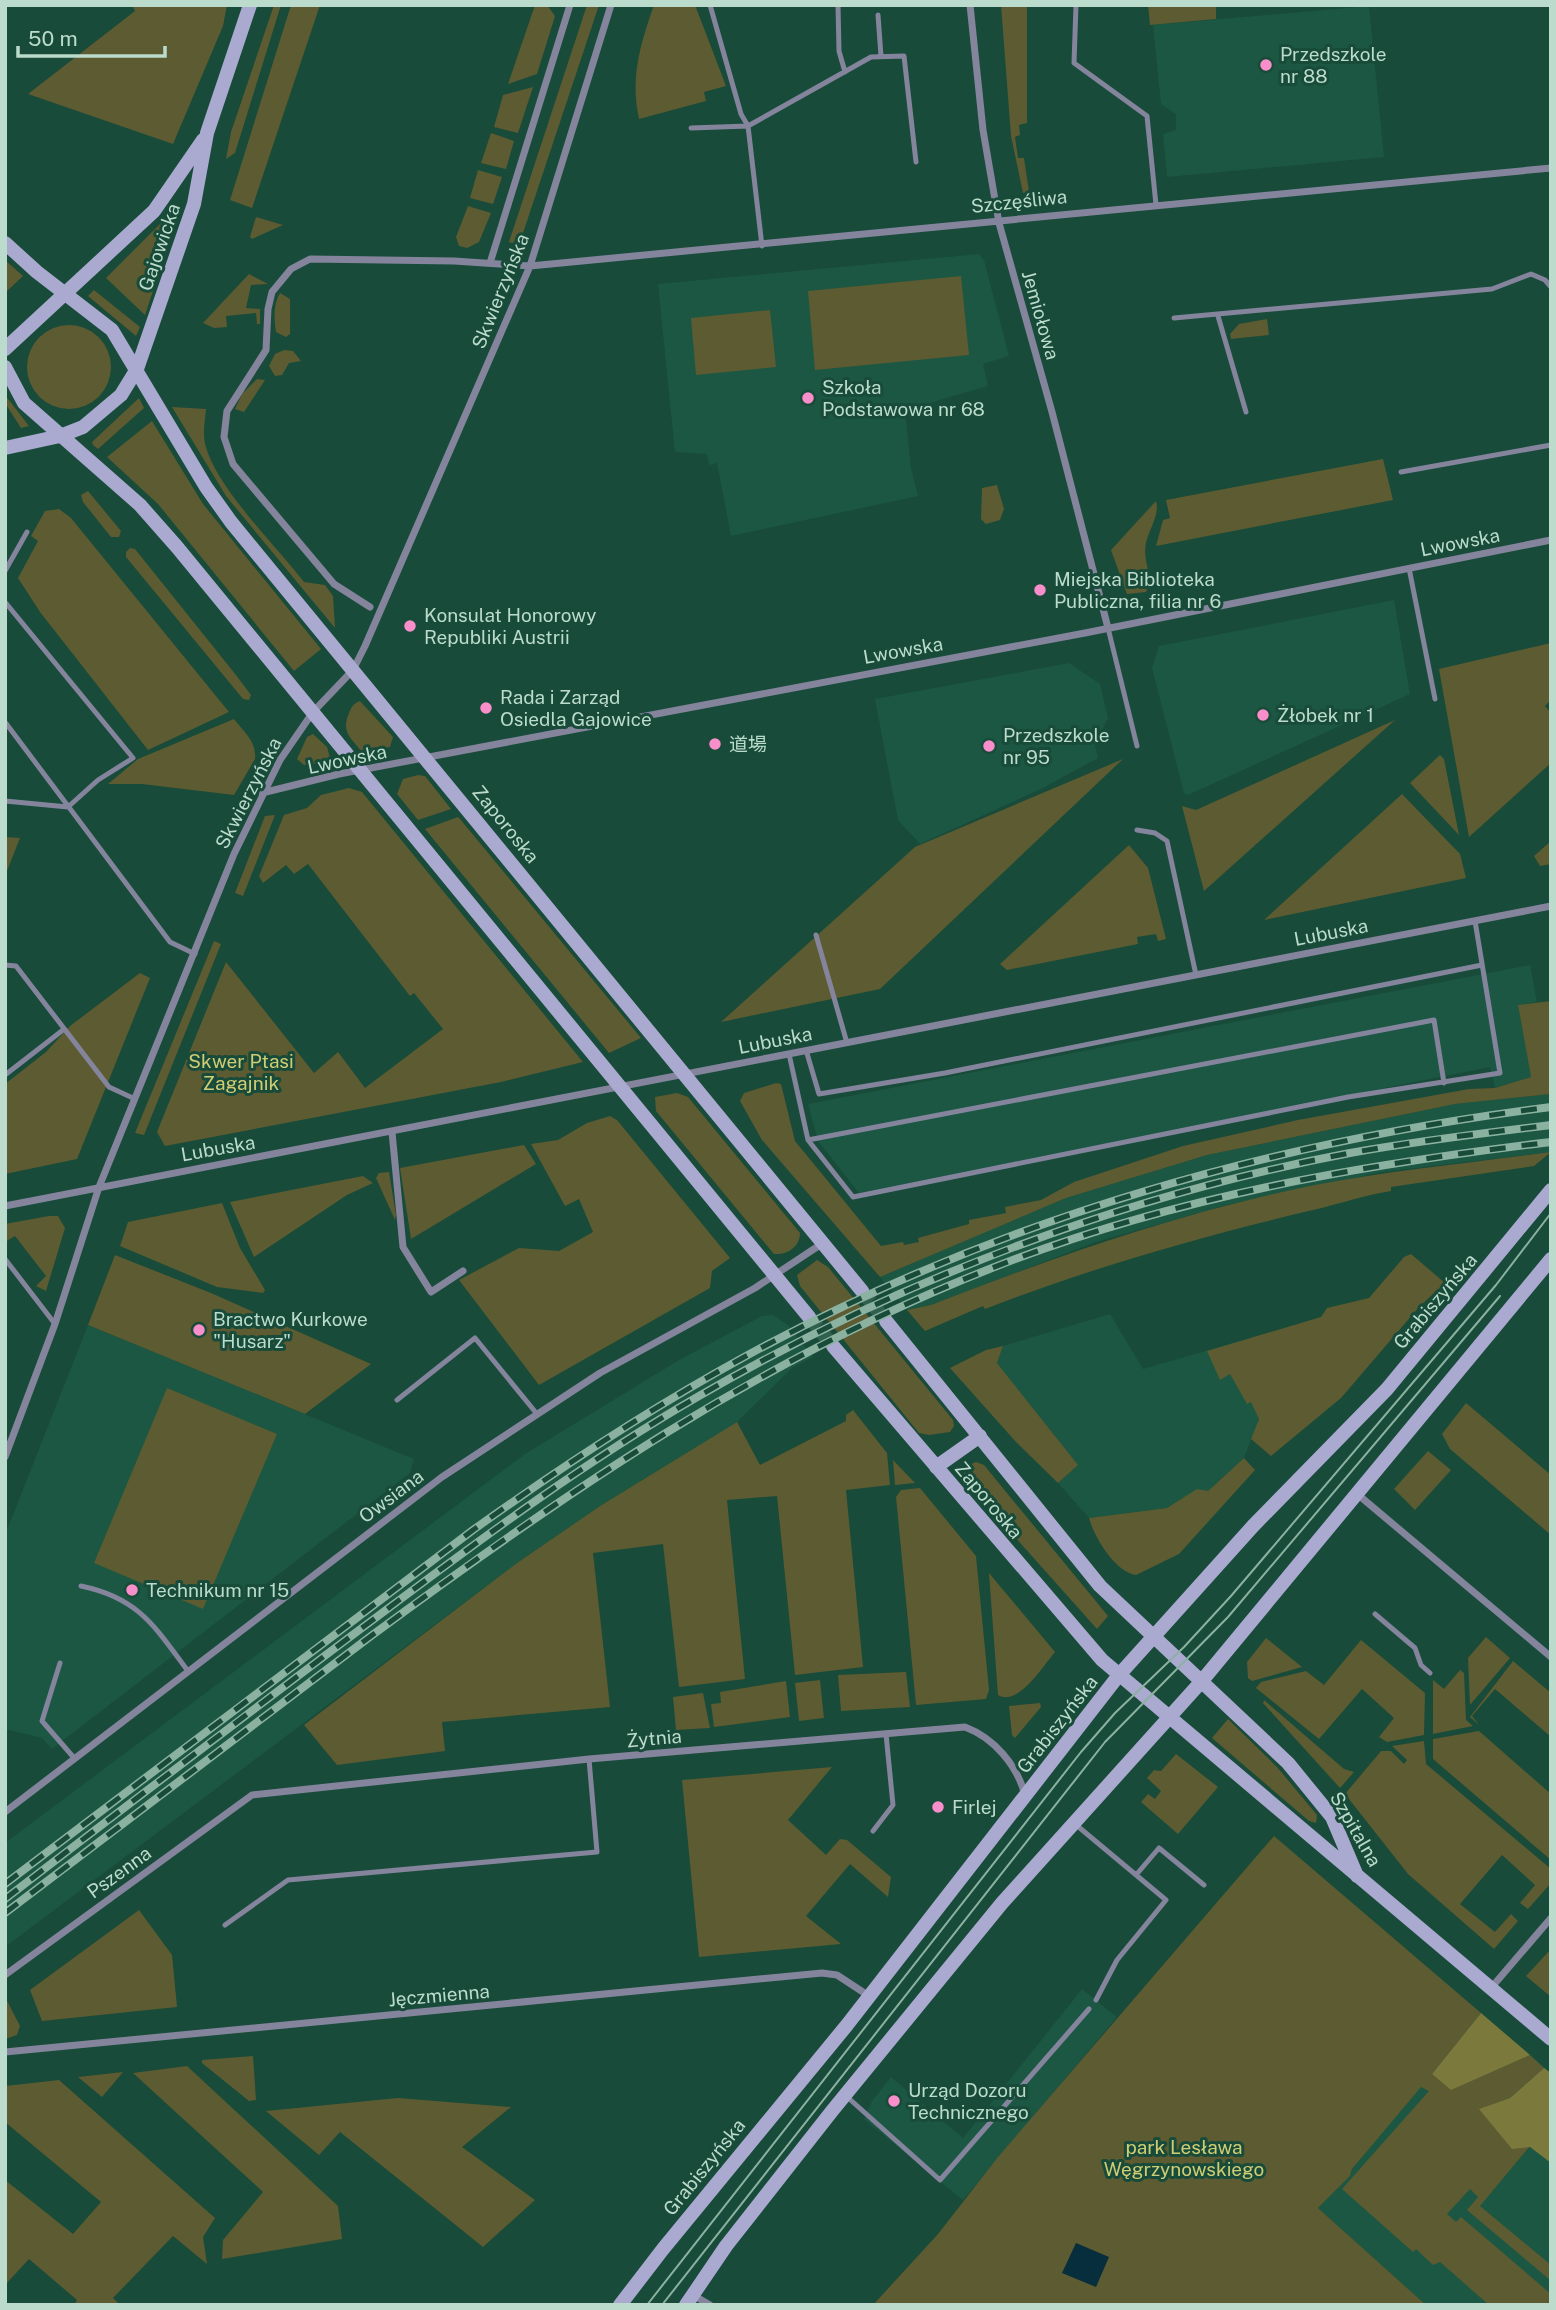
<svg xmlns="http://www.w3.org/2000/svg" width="1556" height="2310" font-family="'Public Sans','Noto Sans SC',sans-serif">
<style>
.built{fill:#1b5742}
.green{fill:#5d5b31}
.forest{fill:#7c793c}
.water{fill:#062e3c}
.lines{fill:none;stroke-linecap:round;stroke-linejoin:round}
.secondary-tunnel{stroke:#30614f;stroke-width:14;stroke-dasharray:14 7;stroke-linecap:butt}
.lane{stroke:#84849d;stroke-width:5}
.street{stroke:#84849d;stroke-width:7}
.secondary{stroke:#aaa9d0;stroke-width:14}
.tram{stroke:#8bb1a1;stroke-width:2}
.rail-casing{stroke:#8bb1a1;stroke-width:8}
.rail{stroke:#184b39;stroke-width:5;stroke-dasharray:16;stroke-linecap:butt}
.poi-dot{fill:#f98fca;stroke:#184b39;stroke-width:2.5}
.labels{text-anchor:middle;stroke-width:6;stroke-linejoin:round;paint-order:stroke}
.poi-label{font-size:19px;fill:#bbdbcc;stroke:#184b39;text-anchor:start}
.street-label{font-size:19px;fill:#bbdbcc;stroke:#184b39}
.park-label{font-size:19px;fill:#d1cd74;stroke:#184b39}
</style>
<rect width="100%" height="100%" fill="#184b39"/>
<!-- built -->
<path class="built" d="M1369 6 1384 157 1167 177 1163 134 1176 130V114L1161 104 1153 25Z
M979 254 984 260 1009 356 983 364 988 386 905 410 911 468 918 496 731 536 717 463 709 465 707 454 675 452 658 284Z
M1394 600 1410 694 1188 795 1184 793 1152 668 1159 646Z
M1069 663 1100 684 1108 718 1102 730 1093 735 1098 758 1043 788 920 844 898 820 875 699Z
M1530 965 1537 1002 1518 1005 1531 1077 1495 1088 1490 1067 859 1193 818 1141 808 1104Z
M1551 1094V1152L1383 1172 1227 1205 1096 1242 931 1305 907 1310 880 1277 1066 1198 1207 1155 1455 1104Z
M1110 1314 1143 1369 1237 1342 1259 1419 1244 1458 1208 1491 1167 1508 1089 1518 1058 1483 1077 1465 997 1363 1003 1346Z
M773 1315 789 1326 813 1357 793 1367 737 1422 600 1506 517 1563 5 1947V1843L525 1454 679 1360 762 1316Z
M88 1325 414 1459 410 1473 52 1749 42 1738 5 1729V1535Z
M1082 1989 1117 2017 963 2200 864 2119 872 2101 891 2077 963 2138Z
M1481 2013 1551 2073V2305H1426L1318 2208 1350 2176 1352 2169Z"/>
<!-- green -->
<path class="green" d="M132 5H227L223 26 173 144 28 94 135 11Z
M274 5H281L235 153 226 159 231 132Z
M291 5H320L252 208 230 200Z
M535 5H547L555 16 537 74 508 84Z
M587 5H599L519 245 509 242Z
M654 5H695L726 86 704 92 706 101 639 119C630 78 640 45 654 5Z
M1001 5H1027V123L1019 125 1020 135 1015 137 1018 158H1024L1029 192 1023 193 1011 136Z
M1148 5H1216V19L1150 25Z
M533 87 518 133 494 127 503 95Z
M491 133 514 141 506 169 481 163Z
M478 170 502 177 493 204 470 198Z
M178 206 181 207 145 315 106 278Z
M468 206 491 213 479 242 467 248 459 246 456 237Z
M256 217 283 225 252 239 250 237Z
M5 260 23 276 5 293Z
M249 274 268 284 251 285 246 308 260 309V324H257L256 313 226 316 227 327 214 328 203 323Z
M961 276 969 355 815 370 808 291Z
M94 290 140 327 136 336 88 296Z
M280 293 290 299V334L286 337 276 332C274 318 273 305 280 293Z
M770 310 776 367 696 375 691 318Z
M1267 319 1269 335 1231 339 1230 334 1239 324Z
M27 367a42 42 0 1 1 84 0a42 42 0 1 1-84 0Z
M284 350 293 351 301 361 289 363 282 375 275 376 269 366 275 354Z
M257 379 265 380 244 412 235 409 242 394Z
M5 395 29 426 21 428 5 403Z
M139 398 144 408 98 449 93 445 92 442Z
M172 407 206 409C205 422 202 435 206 447 217 488 277 547 304 582L325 585 333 596 335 628 226 496Z
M152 421 203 504 321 649 294 671 158 504 107 457Z
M1383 459 1393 500 1156 546 1163 520 1170 518 1166 500Z
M997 485 1004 509 1000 520 986 524 981 519 982 488Z
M88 491 121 531 119 537H111L83 502 81 495Z
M1156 501C1160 515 1149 529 1146 543 1142 561 1154 575 1146 592L1127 594 1111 550Z
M59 509 71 518 229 712 148 750 40 612 18 578 38 541 31 536 45 511Z
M130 548 135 549 236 675 251 695 249 700 243 699 126 557V552Z
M1551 643V700L1545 706 1551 713V763L1469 837 1439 669Z
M360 701 393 737 390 747 362 752C350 737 341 732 349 713 352 706 353 704 360 701Z
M234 719C244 732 257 742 255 759L234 795 142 784H108L138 759Z
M1395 720 1204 891 1182 806 1196 810Z
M313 734 327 747 330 758 323 763 304 765 297 759 307 737Z
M1440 755 1444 759 1459 835 1410 783Z
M1123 759 880 989 721 1022 915 847Z
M418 775 425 776 451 809 418 820 397 794 403 779Z
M349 788 362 792 583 1062 501 1082 165 1146 157 1132 226 962 314 1073 338 1052 365 1088 443 1029 414 993 410 996 308 864 294 874 286 865 263 883 259 876 284 815 307 808 321 795Z
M1402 794 1460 854 1466 878 1264 920Z
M275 815 243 896 235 893 265 816Z
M458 817 460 819 641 1038 609 1053 425 829Z
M5 837 20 838 5 876Z
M1551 841V864L1540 866 1534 856Z
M1129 845 1148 868 1166 939 1158 941 1156 934 1137 937 1138 944 1007 970 1000 964Z
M214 941 221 944 144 1135 135 1133Z
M140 973 150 978 77 1159 5 1174V1084L46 1052 70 1026Z
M1551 1001V1094L1455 1104 1207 1155 1066 1198 880 1277 762 1140 740 1101 744 1093 776 1083 781 1084 795 1141 881 1246 903 1242 904 1245 919 1242 918 1238 969 1224V1220L1006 1213 1005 1207 1041 1200 1074 1182 1183 1146 1298 1120 1469 1089 1495 1088 1531 1077 1518 1005Z
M677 1093 688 1097 800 1233C800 1247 787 1255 774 1254L656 1111 655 1097Z
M610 1116 617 1120 730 1258 712 1271 710 1288 539 1385 459 1280 519 1248 559 1251 593 1232 579 1199 565 1206 531 1144 558 1140 587 1123Z
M524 1145 536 1164 411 1239 400 1168Z
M1551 1152 1534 1166 1391 1187V1191C1365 1195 1339 1204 1313 1210 1202 1236 1091 1268 985 1309L983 1306 925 1331 907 1310 931 1305C1057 1256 1182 1212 1315 1185 1393 1170 1472 1163 1551 1152Z
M389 1172 396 1215 395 1220 376 1178 379 1173Z
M363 1176 373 1183 347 1195 254 1257 230 1202Z
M222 1203 240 1248 265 1290 263 1293 217 1287 120 1246 128 1222Z
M49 1216H58L65 1228 46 1291 36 1286 46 1276 15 1236 5 1242V1224Z
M1411 1254 1445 1283 1419 1307 1341 1398 1271 1456 1251 1439 1259 1419 1251 1402 1247 1404 1230 1374 1220 1380 1207 1351 1321 1317 1327 1308 1369 1298 1404 1257Z
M115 1255 211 1293 371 1364 305 1414 88 1325Z
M817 1260 828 1267 953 1420 954 1426 950 1432 929 1435 919 1433 800 1286 797 1275Z
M1003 1346 997 1363 1078 1465 1058 1483 1016 1442 950 1368 986 1350Z
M167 1388 277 1434 203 1609 94 1563Z
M1466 1403 1551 1475V1535L1450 1449 1442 1434Z
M853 1410 887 1453 890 1485 846 1490 863 1667 795 1675 777 1496 727 1500 745 1679 679 1687 663 1544 593 1553 610 1707 442 1722 445 1751 337 1765 304 1725 517 1563 600 1506 737 1422 760 1465 846 1421V1415Z
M1428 1451 1451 1470 1415 1510 1394 1489Z
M1244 1458 1255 1470 1179 1554 1136 1575C1115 1572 1094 1537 1089 1518L1167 1508 1197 1489 1208 1491Z
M893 1460 915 1483 895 1485Z
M976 1462 984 1465 1108 1616 1097 1629 964 1480V1467Z
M920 1488 976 1556 989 1690 986 1699 916 1705 896 1497 901 1490Z
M989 1573 1055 1652C1043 1666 1018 1707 998 1695Z
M1486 1637 1510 1658 1470 1705 1468 1658Z
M1266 1638 1302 1667 1252 1681 1248 1678 1247 1662Z
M1361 1640 1425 1693 1424 1735 1387 1742 1379 1737 1394 1718 1362 1689 1319 1739 1256 1688 1261 1682 1306 1671 1324 1685Z
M1513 1661 1551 1693V1737L1495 1689 1472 1716 1479 1725 1470 1717Z
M1460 1670 1464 1673 1466 1720 1473 1726 1433 1734V1680L1444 1689Z
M906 1672 910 1707 841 1711 838 1675Z
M820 1680 824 1718 799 1721 795 1683Z
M786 1681 790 1717 714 1727 711 1704 721 1703 720 1692Z
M703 1693 710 1728 676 1730 673 1697Z
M1264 1700 1344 1769 1354 1772 1340 1788 1263 1703Z
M1040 1703 1041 1707 1015 1738 1012 1735 1009 1706Z
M1228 1719 1277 1767 1317 1815 1316 1823 1309 1821 1212 1738Z
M1479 1731 1551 1794V1860L1433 1759V1739Z
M1424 1741 1426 1764 1551 1869V1883L1528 1909 1520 1903 1535 1885 1502 1855 1460 1904 1495 1932 1511 1914 1518 1921 1494 1949 1408 1874 1345 1794 1381 1751H1391L1404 1764 1407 1760 1392 1746Z
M1176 1754 1218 1787 1178 1834 1141 1802 1148 1794 1155 1799 1161 1791 1147 1778 1154 1770 1161 1771Z
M832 1767 788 1820 826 1855 840 1839 847 1840 891 1877 888 1897 850 1864 806 1916 841 1944 699 1957 682 1780Z
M1274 1836 1481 2013 1432 2074 1451 2089 1530 2055 1544 2068 1510 2098 1480 2109 1530 2146 1480 2206 1551 2265 1550 2280 1467 2210 1478 2197 1470 2189 1447 2214 1456 2222 1461 2217 1551 2294V2305H1489L1440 2262 1433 2265 1416 2249 1413 2252 1342 2189 1429 2091 1421 2087 1352 2169 1350 2176 1318 2208 1426 2305H873L938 2234 998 2157Z
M139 1910 172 1955 177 2007 42 2021 30 1990Z
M1551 1949V1997L1526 1976Z
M5 1997 20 2026 17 2035 5 2039Z
M253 2056 256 2100 249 2101 202 2063V2060Z
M187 2066 338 2206 342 2239 222 2259 223 2240 263 2192 133 2073Z
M123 2072 102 2097 78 2077Z
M59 2080 215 2218 203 2237 207 2264 173 2236 113 2298 120 2305H74L77 2300 29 2259 5 2285V2180L73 2234 101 2202 5 2122V2086Z
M398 2098 511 2107 462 2147 535 2200 483 2247 340 2132 319 2155 266 2111Z"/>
<!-- forest -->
<path class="forest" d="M1481 2013 1530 2055 1451 2090 1432 2074Z
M1544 2068 1551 2073V2163L1530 2147 1512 2149 1479 2109 1510 2098Z"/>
<!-- water -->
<path class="water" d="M1076 2243 1109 2257 1096 2287 1062 2273Z"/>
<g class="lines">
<!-- secondary-tunnel -->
<path class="secondary-tunnel" d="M862 1291 886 1321
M809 1317 833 1346"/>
<!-- lane -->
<path class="lane" d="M838 5 839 51 845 72
M1076 5 1074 63 1147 116 1156 205
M878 15 881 56
M691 128 748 126 741 114 710 5
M762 246 748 126 871 57 904 56 916 162
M1218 316 1246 412
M1174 318 1492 289 1531 274 1545 280 1551 287
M1401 472 1551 445
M1409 568 1435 699
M5 571 27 532
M5 602 133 758 98 780 68 807 5 801
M1108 628 1137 746
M5 722 170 942 195 954
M1137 830 1155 833 1167 841 1196 975
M816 935 847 1043
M5 965 16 966 109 1087 135 1099
M806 1050 819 1094 945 1073 1482 965
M789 1054 808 1140 853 1197 1348 1097 1500 1073 1475 921
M5 1075 63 1030
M808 1140 1434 1020 1444 1083
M5 1259 55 1324
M397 1400 475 1338 537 1414
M81 1586C139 1598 155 1627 188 1671
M1375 1614 1415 1648 1421 1665 1430 1673
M60 1663 42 1721 75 1759
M1075 1824 1166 1900 1117 1960 1096 2000
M873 1831 893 1805 886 1734
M1136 1875 1159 1848 1204 1885
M225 1925 288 1880 597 1852 589 1759
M845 2095 940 2180 1089 2009"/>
<!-- street -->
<path class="street" d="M970 5 983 130 999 223 1052 412 1108 628
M490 263 570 5
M370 607 334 584 233 464 224 437 227 411 266 350 268 309 272 292 291 269 310 259 454 261 530 266 1551 168
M262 793 339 774 1085 633 1551 540
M392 1132 403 1247 431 1292 463 1271
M5 1206 1551 906
M5 1457 55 1324 99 1187 234 854 280 760 313 712 353 670 365 646 530 266 611 5
M1356 1493 1551 1657
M5 1812 442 1477 600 1373 755 1288 823 1243
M5 1975 252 1795 589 1759 965 1727C994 1738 1017 1765 1025 1795
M1491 1988 1551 1918
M5 2052 822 1973 837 1975 869 1996
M693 2295 710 2305"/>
<!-- secondary -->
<path class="secondary" d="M5 243 37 272 112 330 206 487 231 522 862 1291
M5 349 154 211 203 140
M5 367 24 403 140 505 177 547 809 1317
M5 448 60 436 83 427 121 395 137 369 194 204 207 133 250 5
M886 1321 1100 1586 1288 1763 1332 1817 1357 1876
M833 1346 1102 1660 1551 2039
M936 1467 980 1436
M620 2305 663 2249 847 2025 1119 1675 1253 1526 1387 1389 1551 1190
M686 2305 726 2246 832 2111 1002 1903 1201 1682 1551 1259"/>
<!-- tram -->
<path class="tram" d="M647 2305 1081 1752 1115 1713 1184 1647 1231 1596 1496 1285 1551 1213
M662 2305 1105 1742 1228 1617 1500 1296"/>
<!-- rail casing -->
<g class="rail-casing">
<path id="rail" d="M5 1884 473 1530C561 1467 651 1408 746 1356 996 1220 1270 1142 1551 1107
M5 1899C129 1804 253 1709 378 1616 482 1538 586 1461 699 1396 899 1280 1122 1196 1350 1153 1416 1141 1484 1133 1551 1125
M5 1913C127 1821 249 1728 371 1636 570 1489 760 1359 992 1268 1172 1197 1360 1165 1551 1142"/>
</g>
<!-- rail -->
<use href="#rail" class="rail"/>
</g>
<!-- markers -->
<g class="poi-dot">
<circle cx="1266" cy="65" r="7"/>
<circle cx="808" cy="398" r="7"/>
<circle cx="1040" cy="590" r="7"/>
<circle cx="410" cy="626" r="7"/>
<circle cx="486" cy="708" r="7"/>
<circle cx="1263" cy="715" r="7"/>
<circle cx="715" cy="744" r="7"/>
<circle cx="989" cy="746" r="7"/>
<circle cx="199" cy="1330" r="7"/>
<circle cx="132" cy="1590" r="7"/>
<circle cx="938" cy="1807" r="7"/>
<circle cx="894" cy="2101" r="7"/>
</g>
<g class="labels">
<!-- poi labels -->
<g class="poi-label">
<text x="1280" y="61">Przedszkole<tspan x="1280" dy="22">nr 88</tspan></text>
<text x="822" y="394">Szkoła<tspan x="822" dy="22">Podstawowa nr 68</tspan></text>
<text x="1054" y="586">Miejska Biblioteka<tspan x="1054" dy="22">Publiczna, filia nr 6</tspan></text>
<text x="424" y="622">Konsulat Honorowy<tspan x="424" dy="22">Republiki Austrii</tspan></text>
<text x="500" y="704">Rada i Zarząd<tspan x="500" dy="22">Osiedla Gajowice</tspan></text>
<text x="1277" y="722">Żłobek nr 1</text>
<text x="1003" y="742">Przedszkole<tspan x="1003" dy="22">nr 95</tspan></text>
<text x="729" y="751">道場</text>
<text x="213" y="1326">Bractwo Kurkowe<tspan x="213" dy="22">"Husarz"</tspan></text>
<text x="146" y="1597">Technikum nr 15</text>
<text x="952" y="1814">Firlej</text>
<text x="908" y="2097">Urząd Dozoru<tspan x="908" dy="22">Technicznego</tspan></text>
</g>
<!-- street labels -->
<g class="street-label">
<text transform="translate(1019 201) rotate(-6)" y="7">Szczęśliwa</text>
<text transform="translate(159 247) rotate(-71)" y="7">Gajowicka</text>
<text transform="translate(500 291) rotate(-68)" y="7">Skwierzyńska</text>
<text transform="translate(1041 315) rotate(74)" y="7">Jemiołowa</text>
<text transform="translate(1460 542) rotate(-11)" y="7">Lwowska</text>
<text transform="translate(903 650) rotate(-10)" y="7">Lwowska</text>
<text transform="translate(347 759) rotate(-12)" y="7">Lwowska</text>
<text transform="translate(248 793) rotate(-63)" y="7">Skwierzyńska</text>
<text transform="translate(506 824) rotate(51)" y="7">Zaporoska</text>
<text transform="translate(1331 932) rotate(-11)" y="7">Lubuska</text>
<text transform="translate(775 1040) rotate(-11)" y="7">Lubuska</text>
<text transform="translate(218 1148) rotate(-10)" y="7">Lubuska</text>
<text transform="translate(1435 1301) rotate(-50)" y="7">Grabiszyńska</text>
<text transform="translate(391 1496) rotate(-37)" y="7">Owsiana</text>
<text transform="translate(989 1500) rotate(50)" y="7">Zaporoska</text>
<text transform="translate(1057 1724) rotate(-52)" y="7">Grabiszyńska</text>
<text transform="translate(654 1738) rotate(-5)" y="7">Żytnia</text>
<text transform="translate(1356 1829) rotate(60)" y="7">Szpitalna</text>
<text transform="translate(119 1872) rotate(-36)" y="7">Pszenna</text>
<text transform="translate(439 1995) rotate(-5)" y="7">Jęczmienna</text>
<text transform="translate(704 2167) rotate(-51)" y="7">Grabiszyńska</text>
</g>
<!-- park labels -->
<g class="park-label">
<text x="241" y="1068">Skwer Ptasi<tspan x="241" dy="22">Zagajnik</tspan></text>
<text x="1184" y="2154">park Lesława<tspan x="1184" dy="22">Węgrzynowskiego</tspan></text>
</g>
</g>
<!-- border -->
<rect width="1556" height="2310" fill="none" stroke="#bbdbcc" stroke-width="14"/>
<!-- scale -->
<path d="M18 46v10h147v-10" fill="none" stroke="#bbdbcc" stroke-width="3.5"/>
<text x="28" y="46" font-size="21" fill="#bbdbcc" stroke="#184b39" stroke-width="5" paint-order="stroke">50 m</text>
</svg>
